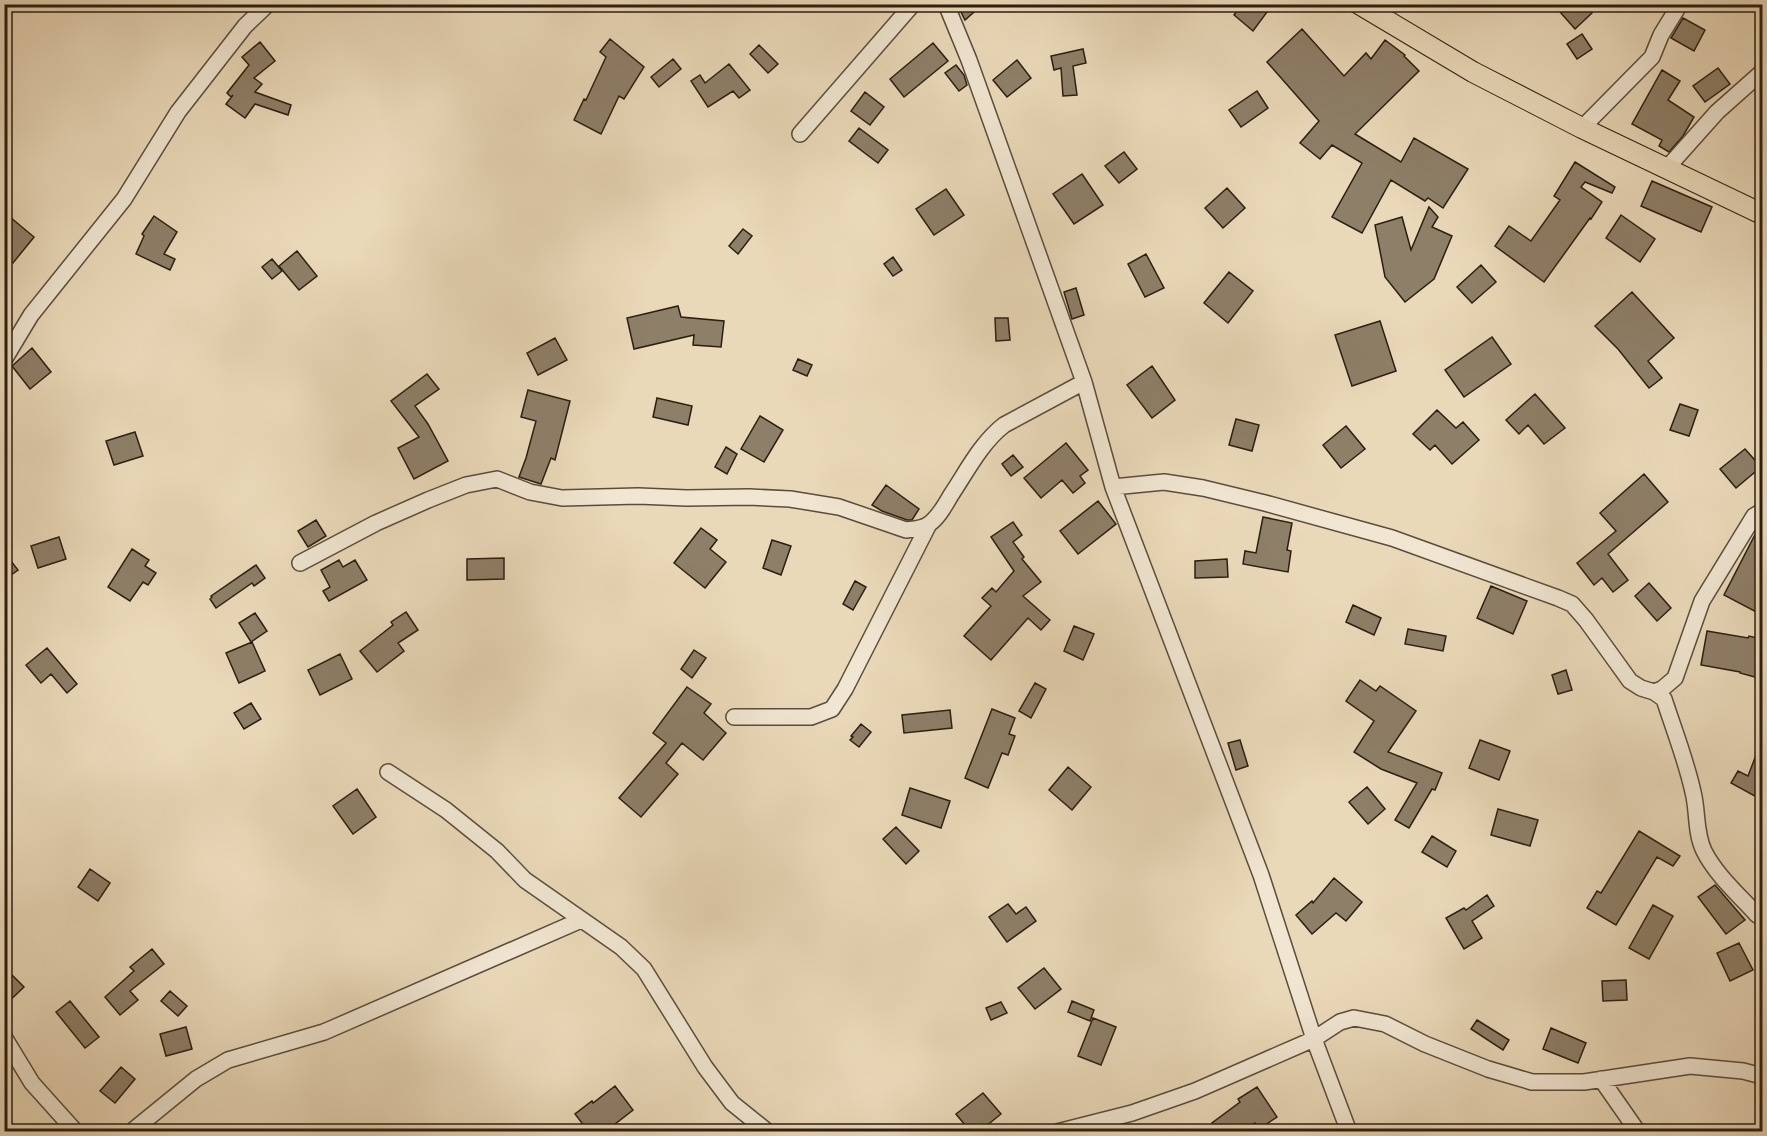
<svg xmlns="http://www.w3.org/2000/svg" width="1767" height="1136" font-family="'IM FELL Double Pica',serif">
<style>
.building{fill:#8e7f68;stroke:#2b1e11;stroke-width:1.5}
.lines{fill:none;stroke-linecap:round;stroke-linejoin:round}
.minor-casing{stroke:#5b4d3b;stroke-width:18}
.major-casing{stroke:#2b1e11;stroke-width:22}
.minor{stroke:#f1e6d2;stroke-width:15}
.major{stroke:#ead9b9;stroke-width:20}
</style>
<rect width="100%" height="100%" fill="#ead9b9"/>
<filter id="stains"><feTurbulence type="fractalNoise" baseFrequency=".00333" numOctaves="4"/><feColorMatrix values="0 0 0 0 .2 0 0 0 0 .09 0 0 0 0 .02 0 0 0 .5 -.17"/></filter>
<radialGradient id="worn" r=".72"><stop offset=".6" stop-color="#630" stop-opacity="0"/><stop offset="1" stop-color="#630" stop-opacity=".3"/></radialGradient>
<!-- building -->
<path class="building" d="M957 4H983L965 20Z
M1242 4H1273L1253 31 1234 15Z
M1553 4H1584L1592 13 1575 29Z
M1683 18 1705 30 1694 51 1671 38Z
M1302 29 1344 76 1366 53 1371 59 1385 40 1405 55 1404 56 1419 71 1355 134 1401 162 1414 138 1468 169 1443 208 1428 198 1425 201 1391 180 1362 233 1332 217 1362 163 1332 145 1320 159 1300 143 1319 121 1267 62Z
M1582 34 1592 49 1577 59 1567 44Z
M610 39 644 67 624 99 619 96 601 134 574 120 584 99 586 100 606 57 600 52Z
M260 42 275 61 254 78 262 84 255 92 291 105 288 115 255 104 245 118 226 104 233 95 231 97 227 93 249 65 242 57Z
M933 43 948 61 904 97 890 79Z
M759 45 778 64 768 73 750 54Z
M1083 49 1086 63 1073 66 1077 95 1063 96 1061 68 1054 70 1051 56Z
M673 59 681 69 659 87 651 77Z
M1017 60 1031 78 1007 97 993 80Z
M729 64 750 90 739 98 733 91 708 107 691 81 700 75 705 83Z
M956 65 964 75 967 85 959 91 945 73Z
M1718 68 1730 84 1705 102 1693 86Z
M1662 70 1680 81 1668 100 1694 117 1683 136 1669 152 1659 146 1662 140 1632 124Z
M1257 91 1268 108 1241 127 1229 110Z
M865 92 884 107 870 125 851 111Z
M859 128 888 150 878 163 849 141Z
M1124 152 1137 169 1119 183 1105 166Z
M1575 162 1615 187 1612 193 1585 182 1581 187 1602 202 1591 219 1590 218 1544 282 1495 246 1509 226 1531 241 1560 200 1554 196Z
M1082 174 1103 205 1074 224 1053 194Z
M1652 181 1712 207 1701 232 1641 206Z
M1227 188 1245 208 1223 228 1205 208Z
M946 189 964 215 934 235 916 209Z
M1429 207 1438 217 1432 227 1452 236 1434 279 1405 302 1385 277 1375 225 1402 217 1411 250Z
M4 212 34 237 13 263 4 255Z
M1621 215 1655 239 1640 262 1606 238Z
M154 216 177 232 164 254 175 259 170 270 136 254 144 236 142 234Z
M743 229 752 236 738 254 729 246Z
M297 251 317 276 299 290 279 266Z
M1146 254 1164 288 1145 297 1128 264Z
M893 257 902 270 893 276 884 264Z
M272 259 282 271 272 279 262 267Z
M1481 265 1496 282 1472 303 1457 287Z
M1229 272 1253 291 1228 323 1204 303Z
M1076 288 1084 315 1072 319 1064 292Z
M1632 292 1674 338 1648 361 1662 378 1649 388 1618 349 1595 326Z
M678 306 681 317 724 321 721 347 693 345 694 335 634 349 627 318Z
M995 318H1008L1010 340 996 341Z
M1380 321 1396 371 1352 386 1335 335Z
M1492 337 1511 364 1464 397 1445 370Z
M555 338 567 360 538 375 527 353Z
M32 348 51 372 30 389 12 366Z
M798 359 812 365 807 376 793 370Z
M1152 366 1175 400 1152 418 1127 385Z
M427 374 439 389 415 406 428 424 448 461 414 479 398 448 419 437 391 401Z
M528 390 570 401 555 460 551 458 541 484 519 477 526 458 536 421 521 417Z
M1535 394 1565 428 1544 444 1528 425 1519 434 1506 420Z
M657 398 692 406 688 425 653 417Z
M1680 404 1698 410 1689 436 1670 430Z
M1437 410 1456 428 1463 422 1479 440 1452 464 1435 445 1430 450 1413 434Z
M760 416 783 430 764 462 741 449Z
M1236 419 1259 425 1252 451 1229 445Z
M1346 426 1365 449 1341 468 1323 445Z
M135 432 143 456 114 465 106 441Z
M1066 443 1088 470 1080 476 1085 483 1073 493 1062 480 1041 498 1024 478Z
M726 447 737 454 727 474 715 467Z
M1745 449 1761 467 1736 488 1720 469Z
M1013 455 1023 467 1011 476 1002 464Z
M1644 474 1668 502 1608 554 1628 580 1613 592 1602 578 1594 585 1577 563 1616 531 1600 513Z
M886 485 919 509 912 520H907L882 511 872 505Z
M1098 501 1116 524 1078 554 1060 531Z
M1263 517 1292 523 1287 550 1291 551 1288 572 1243 564 1245 551 1256 553Z
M316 520 326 536 308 547 298 531Z
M1013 522 1022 535 1013 542 1024 557 1022 559 1041 582 1023 596 1050 620 1041 630 1028 618 991 660 964 636 991 606 982 598 992 588 996 592 1014 571 991 537Z
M1761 523 1762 524V615L1724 595Z
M701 528 717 540 710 549 726 562 705 588 674 563Z
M59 537 66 559 38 568 31 546Z
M772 540 791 546 781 575 763 568Z
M132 549 149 560 145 566 156 573 148 585 143 582 130 601 108 587Z
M4 552 18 570 4 580Z
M504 558V579L467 580V559Z
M1227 559 1228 577 1195 578V561Z
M339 560 343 567 355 560 367 580 329 601 323 591 330 587 321 570Z
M256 565 265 578 254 586 252 583 216 608 210 599 212 597 211 596Z
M855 581 866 587 853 610 843 604Z
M1649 583 1671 608 1657 621 1635 596Z
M1491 586 1527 601 1513 634 1477 618Z
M1353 605 1381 618 1374 635 1346 622Z
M406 612 418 630 398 643 404 651 377 672 360 651 393 625 391 622Z
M255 613 267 631 251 642 239 623Z
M1074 626 1094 634 1083 660 1064 651Z
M1408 629 1446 636 1443 651 1405 644Z
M1707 631 1748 638 1749 636 1762 639V679L1740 673V672L1701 665Z
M252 642 265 671 239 683 226 653Z
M47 648 77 684 67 693 51 674 41 683 26 665Z
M694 650 706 658 692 678 681 669Z
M340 654 352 679 320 695 308 670Z
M1566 670 1572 690 1558 694 1552 675Z
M1360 680 1376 691 1380 686 1416 711 1388 752 1442 773 1435 790 1432 789 1409 828 1395 820 1417 783 1381 769 1354 752 1374 721 1346 701Z
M1035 683 1046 689 1031 718 1019 711Z
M687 687 711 704 704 713 726 733 703 760 682 743 666 763 678 774 641 817 619 798 666 743 653 733Z
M251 703 261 719 244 729 234 713Z
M992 709 1015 718 1009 734 1015 736 1008 755 1002 753 988 788 965 778Z
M950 710 952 728 904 733 902 715Z
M861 724 871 732 859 747 850 740 853 737 851 736Z
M1240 740 1248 766 1236 770 1228 743Z
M1480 740 1510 751 1499 780 1469 768Z
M1761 742H1762V800L1731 783 1738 771 1748 776Z
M1068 767 1091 787 1072 810 1049 790Z
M1367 787 1385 809 1368 824 1349 802Z
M910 788 950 801 941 828 902 815Z
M357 789 376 817 353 834 333 806Z
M1498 809 1538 820 1530 846 1491 835Z
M896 827 919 851 906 864 883 839Z
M1639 831 1680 856 1673 866 1657 857 1616 925 1587 908 1597 891 1601 893Z
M1432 836 1456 851 1447 867 1422 852Z
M90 869 110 883 98 901 78 887Z
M1334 878 1362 902 1346 921 1336 913 1312 934 1296 915 1312 901 1313 903Z
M1715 885 1745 920 1726 934 1698 897Z
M1487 895 1494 906 1472 921 1482 938 1464 949 1446 918 1464 908 1466 910Z
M1008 904 1016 914 1026 907 1036 921 1007 942 989 917Z
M1653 905 1673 916 1649 959 1629 948Z
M1739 943 1753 970 1730 981 1717 953Z
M152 949 164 964 130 991 138 1000 120 1015 105 997 134 971 130 967Z
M4 967 24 987 4 1006Z
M1044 968 1061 989 1035 1009 1018 988Z
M1626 980 1627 1000 1603 1001 1602 981Z
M170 991 187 1006 178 1016 161 1001Z
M70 1001 99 1037 85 1048 56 1012Z
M1072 1001 1094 1010 1090 1021 1068 1012Z
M1001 1002 1007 1013 991 1020 986 1008Z
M1093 1018 1116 1027 1101 1065 1078 1056Z
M1477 1020 1509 1040 1503 1050 1471 1029Z
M186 1027 192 1049 166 1056 160 1034Z
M1551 1028 1586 1043 1578 1063 1543 1049Z
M121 1067 135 1079 115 1103 100 1091Z
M615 1086 633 1110 606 1131H588L575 1114 592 1101 593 1103Z
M1257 1087 1277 1117 1259 1129 1255 1123 1243 1131H1218L1212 1123 1240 1102 1238 1099Z
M983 1093 1001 1114 980 1131H970L956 1114Z"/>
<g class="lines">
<!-- minor casing -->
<g class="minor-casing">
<path id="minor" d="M946 4 969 60 1084 382 1113 487 1261 875 1314 1039 1349 1132
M1582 128 1652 57 1661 35 1680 4
M800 134 913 4
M1667 168 1717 112 1762 72
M4 360 31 315 124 199 178 112 245 26 268 4
M1113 487 1164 482 1203 488 1265 503 1392 538 1558 598 1572 604 1586 620 1630 681 1641 688 1654 692 1662 689 1675 678 1702 601 1754 516 1759 513 1762 514
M300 563 376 523 428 500 466 485 497 479 530 492 562 498 638 496 687 498 749 497 790 499 839 507 906 530C914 529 922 529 929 524 939 517 945 505 951 495 967 471 981 443 1004 425L1084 382
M1654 692 1664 699C1674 730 1686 760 1693 792 1698 811 1695 833 1704 851 1716 875 1739 895 1757 915
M734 717H811L832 709 845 689 929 524
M388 772 446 810 497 851 525 880 621 947 644 969 705 1067 732 1103 768 1132
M4 1037 32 1083 76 1132
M1601 1079 1638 1132
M131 1132 196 1079 228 1060 324 1032 581 920
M1057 1132 1132 1113 1195 1091 1314 1039 1340 1022 1354 1018 1385 1024 1425 1044 1488 1069 1532 1082H1584L1690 1066 1743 1071 1762 1076"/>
</g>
<!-- major casing -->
<g class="major-casing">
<path id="major" d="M1359 4 1473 72 1582 128 1762 214"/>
</g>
<!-- minor -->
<use href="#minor" class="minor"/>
<!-- major -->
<use href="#major" class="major"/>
</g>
<!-- margin -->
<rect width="1767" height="1136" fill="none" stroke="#ead9b9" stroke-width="24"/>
<rect x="6" y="6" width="1755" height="1124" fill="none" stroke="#2b1e11" stroke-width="3"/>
<rect x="12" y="12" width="1743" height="1112" fill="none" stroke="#2b1e11" stroke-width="1.5"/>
<rect width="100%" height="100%" filter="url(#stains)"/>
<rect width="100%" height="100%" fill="url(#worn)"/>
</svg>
